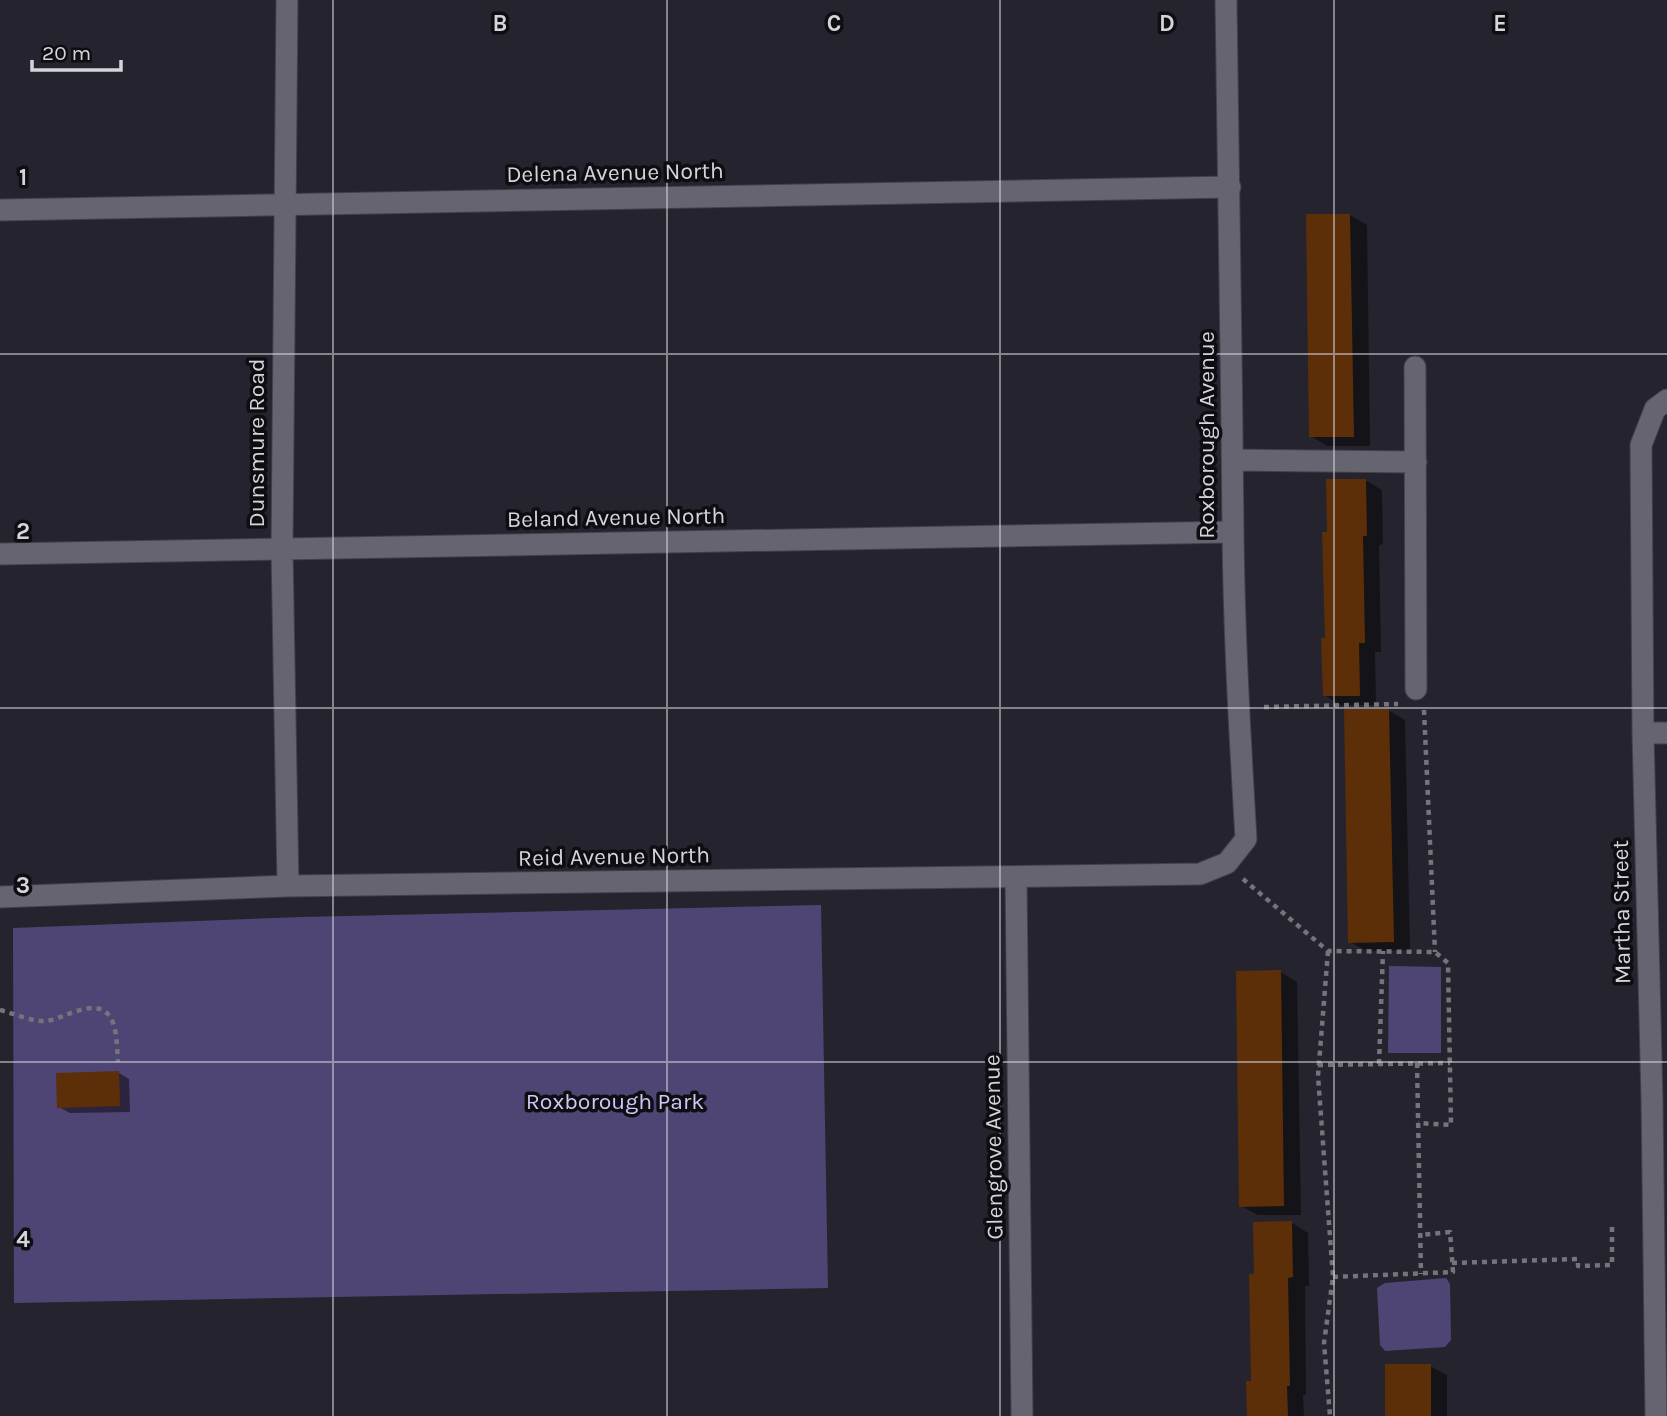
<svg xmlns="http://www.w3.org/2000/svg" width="1667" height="1416" font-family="Karla,sans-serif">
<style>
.green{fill:#4f4575}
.shadow{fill:#0007}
.building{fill:#5d2f09}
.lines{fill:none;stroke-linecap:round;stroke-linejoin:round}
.minor-casing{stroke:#424149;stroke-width:23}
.path{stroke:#75747c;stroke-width:4.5;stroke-dasharray:5 5;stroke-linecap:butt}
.minor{stroke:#666470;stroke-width:21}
.grid{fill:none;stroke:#d5d4db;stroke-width:2;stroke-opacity:0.55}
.labels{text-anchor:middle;stroke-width:7;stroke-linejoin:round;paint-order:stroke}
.street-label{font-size:23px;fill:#d5d4db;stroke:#0e0e12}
.park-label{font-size:23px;fill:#cfc7f8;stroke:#0e0e12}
.grid-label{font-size:23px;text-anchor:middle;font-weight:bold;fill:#d5d4db;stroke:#0e0e12;stroke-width:7;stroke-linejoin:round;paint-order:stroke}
</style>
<rect width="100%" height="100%" fill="#25242e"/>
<!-- green -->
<path class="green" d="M821 905 828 1288 14 1303 13 928 302 917Z
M1389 966 1441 967V1053H1388Z
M1446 1278 1450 1284 1451 1340 1445 1347 1385 1351 1380 1345 1377 1288 1385 1283Z"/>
<!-- shadow -->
<path class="shadow" d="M1350 215 1367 225 1370 446H1327L1311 436Z
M1365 480 1382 490 1383 544 1379 545 1381 652H1375L1376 705H1341L1324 695 1329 533Z
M1388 710 1405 720 1410 950 1367 951 1350 942Z
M1280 972 1297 982 1301 1215H1258L1241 1206Z
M119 1073 129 1079 130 1112 70 1113 59 1107Z
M1292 1223 1308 1233 1309 1286H1305L1306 1395H1303L1304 1416H1249L1253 1383 1256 1275Z
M1430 1366 1447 1375V1416H1387Z"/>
<!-- building -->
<path class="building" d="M1306 214H1350L1354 437H1309Z
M1326 479H1366L1367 536H1363L1365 643H1359L1360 696H1323L1321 638H1325L1322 532H1327Z
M1344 709H1389L1394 942 1348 943Z
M1281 970 1284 1206 1239 1207 1236 971Z
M119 1071 120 1106 57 1108 56 1073Z
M1292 1221 1293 1277 1288 1278 1290 1386H1287L1288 1416H1247L1246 1381H1251L1249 1274H1254L1253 1222Z
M1385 1364H1431V1416H1385Z"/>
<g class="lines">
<!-- minor casing -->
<g class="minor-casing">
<path id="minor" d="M287 0 282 549 288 886
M0 210 1230 187
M1415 367 1416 689
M1233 460 1416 462
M0 554 1233 532
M1643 733H1667
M1016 877 1022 1416
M0 897 288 886 1200 874 1227 863 1246 839C1240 737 1234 634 1233 531 1231 354 1230 177 1226 0
M1656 1416 1652 1100 1643 733 1641 445 1655 409 1667 400"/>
</g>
<!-- path -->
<path class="path" d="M1264 707 1398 704
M1424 710 1435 952
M1243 879 1328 951 1435 952 1448 963 1451 1125 1418 1123
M1328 951 1318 1076 1333 1277 1324 1343 1330 1416
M0 1010C12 1013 36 1023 47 1021 60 1018 71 1012 84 1009 119 1001 116 1039 118 1062
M1417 1063 1421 1274
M1379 1064 1383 951
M1318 1065 1450 1063
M1452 1263 1578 1259V1266L1612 1265V1224
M1333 1277 1453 1272 1450 1232 1421 1235"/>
<!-- minor -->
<use href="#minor" class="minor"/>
</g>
<!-- grid -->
<path class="grid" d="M333 0V1416M667 0V1416M1000 0V1416M1334 0V1416M0 354H1667M0 708H1667M0 1062H1667"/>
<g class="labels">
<!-- street labels -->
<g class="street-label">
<text transform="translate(615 172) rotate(-1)" y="8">Delena Avenue North</text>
<text transform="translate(1206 435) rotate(-90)" y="8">Roxborough Avenue</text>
<text transform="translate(256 443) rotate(-90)" y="8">Dunsmure Road</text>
<text transform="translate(616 517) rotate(-1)" y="8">Beland Avenue North</text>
<text transform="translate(614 856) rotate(-1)" y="8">Reid Avenue North</text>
<text transform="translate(1621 912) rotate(-91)" y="8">Martha Street</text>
<text transform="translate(993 1147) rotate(-91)" y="8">Glengrove Avenue</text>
</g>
<!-- park labels -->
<g class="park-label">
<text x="615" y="1109">Roxborough Park</text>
</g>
</g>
<g class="grid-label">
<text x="500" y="31">B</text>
<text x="834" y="31">C</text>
<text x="1167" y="31">D</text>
<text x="1500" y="31">E</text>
<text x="23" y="185">1</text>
<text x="23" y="539">2</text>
<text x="23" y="893">3</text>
<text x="23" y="1247">4</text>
</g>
<!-- scale -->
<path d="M32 60v10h89v-10" fill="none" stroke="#d5d4db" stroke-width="3.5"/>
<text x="42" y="60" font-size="21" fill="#d5d4db" stroke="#0e0e12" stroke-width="5" paint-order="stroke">20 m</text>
</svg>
